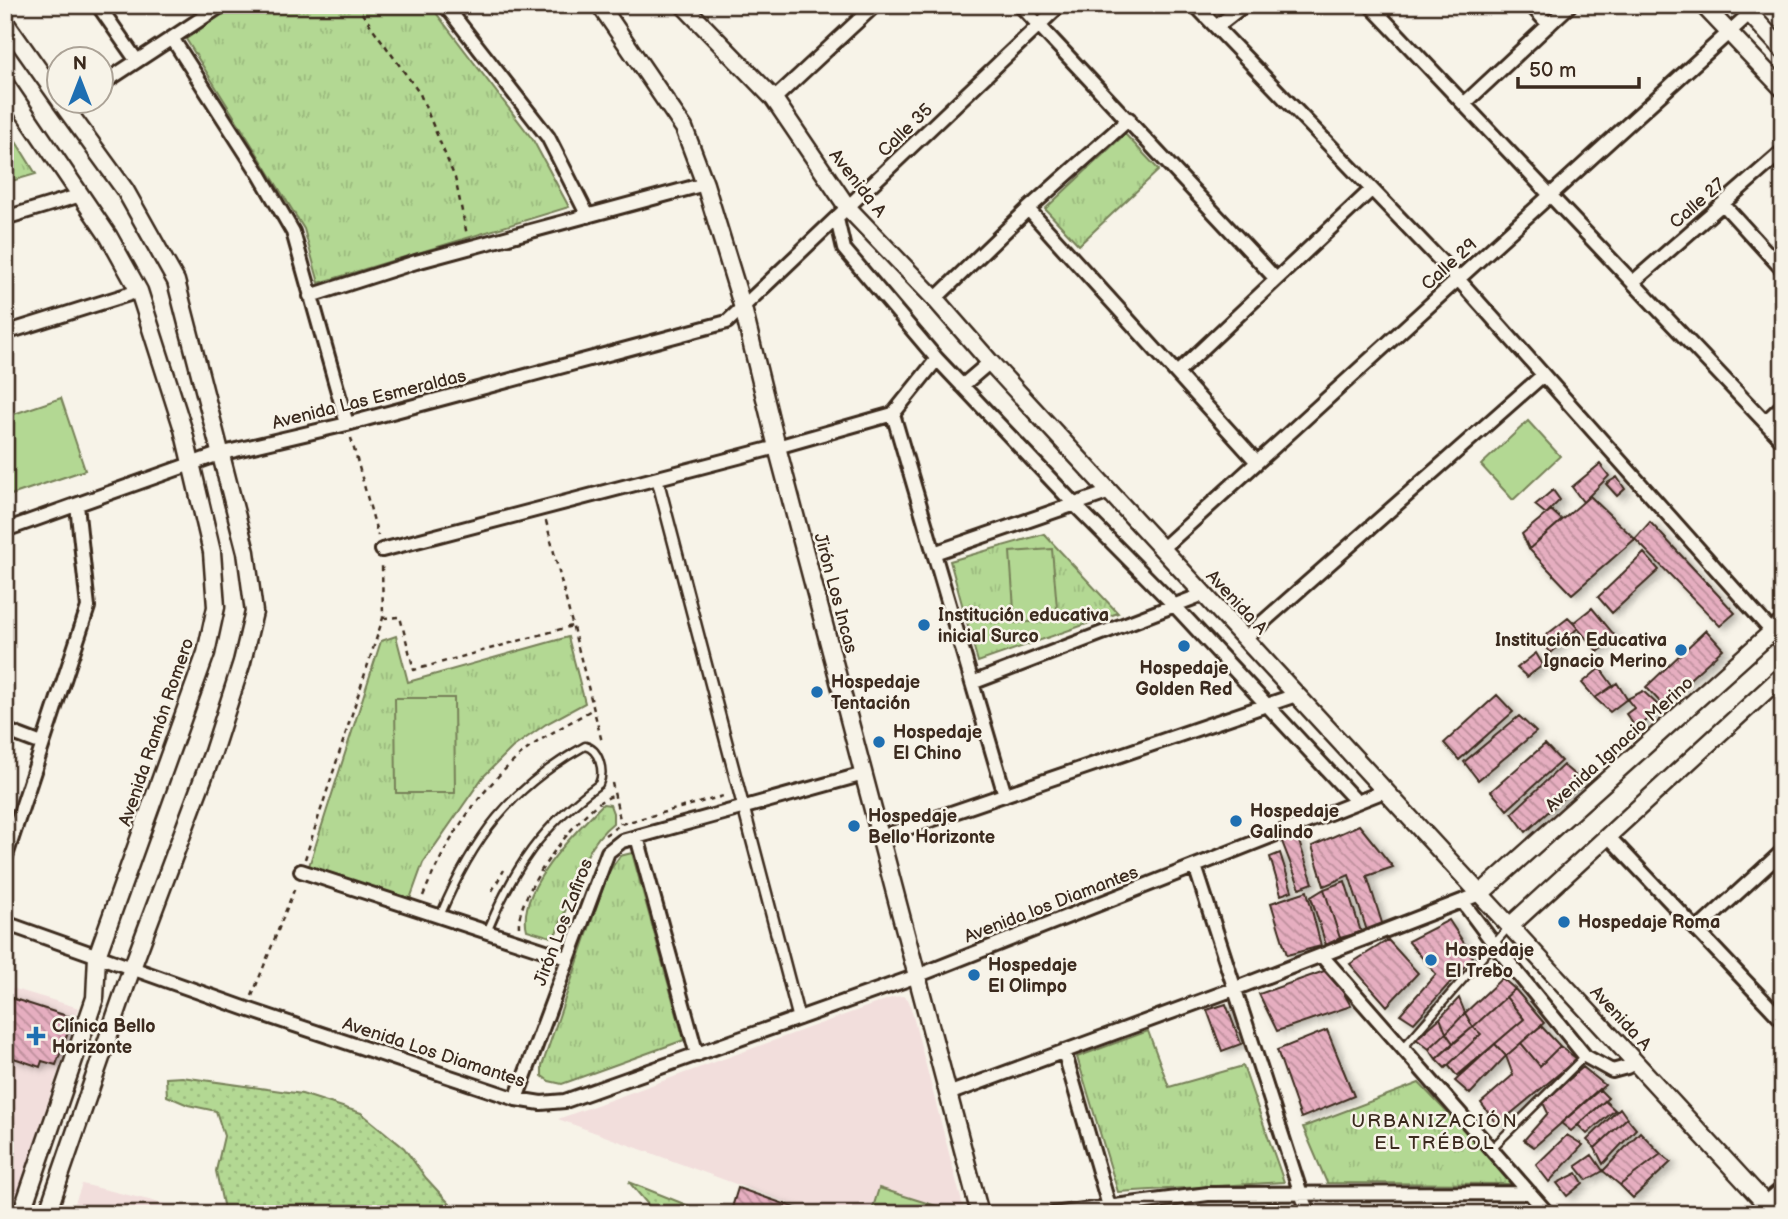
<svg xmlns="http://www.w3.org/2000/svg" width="1788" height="1219" font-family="'Balsamiq Sans',sans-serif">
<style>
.built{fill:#f2dedc}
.grass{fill:url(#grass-dots);stroke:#778158;stroke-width:2}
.park{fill:url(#park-tufts);stroke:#778158;stroke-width:2}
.pitch{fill:#b3d893;stroke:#778158;stroke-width:2}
.building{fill:url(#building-back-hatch);stroke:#3b2a1e;stroke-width:2;filter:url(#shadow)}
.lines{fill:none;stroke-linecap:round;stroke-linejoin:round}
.service-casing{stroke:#3b2a1e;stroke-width:11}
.pedestrian-casing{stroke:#3b2a1e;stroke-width:15}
.minor-casing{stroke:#3b2a1e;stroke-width:18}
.tertiary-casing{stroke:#3b2a1e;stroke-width:21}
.path{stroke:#3b2a1e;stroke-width:2.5;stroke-dasharray:5 5;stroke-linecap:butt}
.service{stroke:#f7f3e8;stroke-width:6}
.pedestrian{stroke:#f7f3e8;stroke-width:10}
.minor{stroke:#f7f3e8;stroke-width:12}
.tertiary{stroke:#f7f3e8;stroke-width:16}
.poi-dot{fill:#1f6fb2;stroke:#f7f3e8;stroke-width:2.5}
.labels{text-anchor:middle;stroke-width:5;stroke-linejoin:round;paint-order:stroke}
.street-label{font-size:18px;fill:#3b2a1e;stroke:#f7f3e8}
.poi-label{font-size:18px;font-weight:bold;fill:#3b2a1e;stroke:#f7f3e8;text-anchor:start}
.neighbourhood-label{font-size:19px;letter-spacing:2px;fill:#3b2a1e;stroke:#f7f3e8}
</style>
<defs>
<pattern id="grass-dots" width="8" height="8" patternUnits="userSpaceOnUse" patternTransform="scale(1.75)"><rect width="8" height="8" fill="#b3d893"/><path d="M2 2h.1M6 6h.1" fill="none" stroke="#9bba7e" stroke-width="1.8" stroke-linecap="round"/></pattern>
<pattern id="park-tufts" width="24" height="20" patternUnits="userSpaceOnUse" patternTransform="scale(1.75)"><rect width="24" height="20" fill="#b3d893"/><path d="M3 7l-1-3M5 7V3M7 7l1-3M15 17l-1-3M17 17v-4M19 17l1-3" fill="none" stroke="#9bba7e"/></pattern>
<pattern id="building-back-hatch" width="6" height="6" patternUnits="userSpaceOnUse" patternTransform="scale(1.75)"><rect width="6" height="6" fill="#e6aec0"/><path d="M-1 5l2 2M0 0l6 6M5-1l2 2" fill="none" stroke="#bc8e9b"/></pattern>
<filter id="shadow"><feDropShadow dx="5" dy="3" stdDeviation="3.5" flood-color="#0004"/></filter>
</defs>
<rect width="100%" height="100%" fill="#f7f3e8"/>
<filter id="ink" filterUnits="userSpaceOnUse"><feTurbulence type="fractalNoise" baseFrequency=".0143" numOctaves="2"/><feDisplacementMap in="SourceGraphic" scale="14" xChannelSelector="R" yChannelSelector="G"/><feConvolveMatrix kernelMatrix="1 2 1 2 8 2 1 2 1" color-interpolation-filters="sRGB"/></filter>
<g filter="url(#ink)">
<!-- built -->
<path class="built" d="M5 986 79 1008 11 1214H5Z
M903 996 909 1001 965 1214H818L558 1119 894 997Z
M82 1184 178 1207 177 1214H71Z"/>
<!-- grass -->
<path class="grass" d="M182 1077 302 1094 361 1113 404 1148 426 1178 459 1214H225L216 1171 224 1136 216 1111 188 1105 167 1096 166 1078Z
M629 1182 709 1214H656Z"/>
<!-- park -->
<path class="park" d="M236 5H430L533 140 569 207 319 283 304 229 186 39Z
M5 124 36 174 5 183Z
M1125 134 1159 170 1079 245 1045 209Z
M1044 534 1118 613 978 662 950 561Z
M396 636 408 682 568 637 585 703 546 724 512 748 483 777 423 863 410 899 309 866 381 641Z
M603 804 610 805 613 813V823C579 850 574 896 556 933L551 937 527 930C516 890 576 831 603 804Z
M632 853 684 1040 562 1084 549 1081 542 1076V1066L608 873 620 856Z
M1148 1031 1169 1087 1243 1066 1284 1182 1118 1192 1077 1057Z
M1419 1083 1515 1184 1327 1183 1303 1127Z"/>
<!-- pitch -->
<path class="pitch" d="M61 398 85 470 5 497V417Z
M1528 421 1560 456 1513 500 1481 465Z
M1052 549 1058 620 1015 623 1010 552Z
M395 698H454L455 793H396Z
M879 1188 936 1206 933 1214H871Z"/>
<!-- building -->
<path class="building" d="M1600 464 1609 476 1583 502 1572 487Z
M1617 477 1625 489 1617 496 1606 484Z
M1553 490 1560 500 1546 514 1535 505Z
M1590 496 1635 539 1572 594 1529 549Z
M1551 510 1562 520 1529 549 1522 534Z
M1650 522 1735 613 1720 626 1635 539Z
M1644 553 1659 570 1612 613 1598 597Z
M1592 608 1616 637 1598 652 1573 623Z
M1568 618 1578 628 1551 653 1540 640Z
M1706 630 1723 649 1662 704 1646 687Z
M1536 653 1543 665 1527 677 1517 668Z
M1600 668 1613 686 1595 698 1582 683Z
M1617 683 1627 699 1610 712 1595 698Z
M1643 691 1661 708 1637 729 1626 714 1634 708 1627 699Z
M1497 695 1513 712 1459 760 1444 743Z
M1519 716 1536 732 1478 780 1464 762Z
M1545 744 1561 761 1507 810 1491 791Z
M1563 765 1582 781 1526 832 1512 813Z
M1359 825 1393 867 1367 876 1383 926 1367 931 1349 875 1324 886 1312 846Z
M1297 836 1313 883 1300 888 1281 839Z
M1280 853 1292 891 1281 895 1270 857Z
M1345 881 1361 932 1340 938 1324 889Z
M1324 889 1340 938 1326 945 1311 897Z
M1307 891 1321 946 1287 955 1271 903Z
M1449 920 1473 957 1414 1023 1400 1014 1436 974 1408 941Z
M1388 940 1418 973 1387 1006 1350 964Z
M1330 969 1351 1006 1277 1031 1259 994Z
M1502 978 1515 989 1473 1027 1465 1013Z
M1515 989 1544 1023 1506 1056 1495 1044 1524 1019 1506 997Z
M5 996 73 1018 56 1065 42 1061 40 1067 5 1055Z
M1506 997 1524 1019 1457 1076 1448 1065 1481 1034 1473 1027Z
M1459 998 1465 1013 1446 1033 1440 1018Z
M1226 1004 1241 1044 1222 1051 1207 1010Z
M1465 1013 1473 1027 1453 1043 1446 1033Z
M1440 1018 1446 1033 1429 1049 1416 1039Z
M1541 1026 1560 1046 1540 1066 1521 1043Z
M1473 1027 1481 1034 1445 1068 1436 1059Z
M1327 1030 1354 1096 1301 1118 1277 1050Z
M1446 1033 1453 1043 1436 1059 1429 1049Z
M1521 1043 1540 1066 1560 1046 1577 1059 1497 1125 1481 1103 1513 1075 1506 1056Z
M1495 1044 1506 1056 1470 1094 1455 1081Z
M1583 1067 1605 1085 1534 1147 1524 1140 1548 1113 1543 1103Z
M1599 1089 1608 1098 1571 1131 1561 1123Z
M1605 1101 1615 1110 1587 1134 1578 1125Z
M1620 1108 1627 1118 1595 1148 1587 1140Z
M1627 1118 1636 1129 1603 1164 1595 1148Z
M1640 1132 1661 1154 1620 1185 1603 1171Z
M1567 1135 1583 1145 1549 1182 1536 1165Z
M1661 1154 1671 1162 1633 1198 1620 1185Z
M1592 1155 1603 1171 1587 1180 1576 1166Z
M1577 1173 1583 1183 1567 1196 1557 1183Z
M738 1188 813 1214H730Z"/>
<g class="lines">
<!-- service casing -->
<g class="service-casing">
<path id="service" d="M440 916C473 838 510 788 585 746 599 749 605 771 599 784 542 826 514 867 487 932
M1403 1048 1509 927
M1491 1149 1585 1056"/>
</g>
<!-- pedestrian casing -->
<g class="pedestrian-casing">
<path id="pedestrian" d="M657 478 799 1019"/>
</g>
<!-- minor casing -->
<g class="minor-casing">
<path id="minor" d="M98 5 137 61
M445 5 548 137 588 216
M1020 5 1276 279
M1195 5 1458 279 1783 644
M1370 5 1783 441
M1531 5 1549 25
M1216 27 1244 5
M172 38 260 175 293 232 347 424
M102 84 222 5
M774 99 875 5
M1464 104 1570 5
M1723 204 1783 270
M1028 209 1257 462
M5 218 81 195
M837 219 844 249 937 359 1075 505 1175 606 1357 802
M1633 282 1783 151
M310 296 416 262 705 184
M935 299 1028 209 1129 119
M5 333 139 291
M1177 373 1371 190
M962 386 990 362
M893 414 1005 795
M1766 421 1783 405
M5 530 219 454 347 424 727 322 1060 5
M1162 549 1759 5
M382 550 777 447 893 414 937 359
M934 553 1110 492
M1245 638 1542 376
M972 683 1204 594
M5 730 42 744
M1608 836 1783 1021
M637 837 697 1055
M881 837 1296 695
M5 859 88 607 77 505
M1195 866 1301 1194 1310 1214
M301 871 567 958
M1462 901 1494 944 1585 1056 1612 1071 1627 1067 1636 1062
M5 923 247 1009 516 1099 541 1103 565 1101 917 976 1385 791
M1697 930 1783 851
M1322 956 1548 1214
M1064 1051 1109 1206
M948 1094 1234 989 1480 894
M516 1099 608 852 622 841 864 774
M1765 1203 1783 1188
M1053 1214 1208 1194 1530 1193"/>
</g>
<!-- tertiary casing -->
<g class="tertiary-casing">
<path id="tertiary" d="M600 5 684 128 705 184 743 308 777 447 980 1214
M683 5 774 99 848 208 935 299 990 362 1775 1214
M1703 5 1783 89
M1742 5 1783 50
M5 22 60 100
M5 84 109 237 139 291 183 429 212 552 216 607 206 653 97 956 95 998 21 1214
M1480 894 1783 622
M1510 926 1783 675
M47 1214 132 968 213 752 242 662 254 612 246 552 176 281 125 190 61 102"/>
</g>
<!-- path -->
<path class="path" d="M356 5 420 94 455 178 467 235
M351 438 378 536
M546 521 602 742
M383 618 400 617 414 670 572 626
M612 783 621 824
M605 835 621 824 727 795
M305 859 383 618 382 563
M492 891 504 870
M423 896C447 838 483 783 533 745 552 732 573 721 593 709
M519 927C516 895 574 820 600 802 604 799 610 797 615 795
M252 996 296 885"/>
<!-- service -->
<use href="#service" class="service"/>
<!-- pedestrian -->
<use href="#pedestrian" class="pedestrian"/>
<!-- minor -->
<use href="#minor" class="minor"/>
<!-- tertiary -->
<use href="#tertiary" class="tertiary"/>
</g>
</g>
<!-- markers -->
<g class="poi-dot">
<circle cx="924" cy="625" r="7"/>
<circle cx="1184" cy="646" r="7"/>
<circle cx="1681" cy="650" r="7"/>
<circle cx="817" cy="692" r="7"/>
<circle cx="879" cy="742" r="7"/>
<circle cx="1236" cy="821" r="7"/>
<circle cx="854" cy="826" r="7"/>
<circle cx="1564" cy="922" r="7"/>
<circle cx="1431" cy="960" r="7"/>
<circle cx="974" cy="975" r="7"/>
<path d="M32.5 1025.5h7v7h7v7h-7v7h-7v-7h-7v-7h7z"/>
</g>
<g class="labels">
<!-- street labels -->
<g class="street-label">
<text transform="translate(905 130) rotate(-44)" y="6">Calle 35</text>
<text transform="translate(858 183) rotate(52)" y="6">Avenida A</text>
<text transform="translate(1697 203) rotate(-41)" y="6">Calle 27</text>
<text transform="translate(1449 264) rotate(-42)" y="6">Calle 29</text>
<text transform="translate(369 399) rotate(-14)" y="6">Avenida Las Esmeraldas</text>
<text transform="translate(836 593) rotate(75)" y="6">Jirón Los Incas</text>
<text transform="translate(1237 602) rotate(47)" y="6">Avenida A</text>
<text transform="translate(156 732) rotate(-71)" y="6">Avenida Ramón Romero</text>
<text transform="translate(1619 744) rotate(-42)" y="6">Avenida Ignacio Merino</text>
<text transform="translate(1051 904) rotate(-21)" y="6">Avenida los Diamantes</text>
<text transform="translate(563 922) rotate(-69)" y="6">Jirón Los Zafiros</text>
<text transform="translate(1621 1018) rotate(47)" y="6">Avenida A</text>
<text transform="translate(434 1052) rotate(18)" y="6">Avenida Los Diamantes</text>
</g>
<!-- poi labels -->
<g class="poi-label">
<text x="938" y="621">Institución educativa<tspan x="938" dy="21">inicial Surco</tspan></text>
<text x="1667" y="646" text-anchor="end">Institución Educativa<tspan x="1667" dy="21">Ignacio Merino</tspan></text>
<text x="1184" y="674" text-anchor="middle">Hospedaje<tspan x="1184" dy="21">Golden Red</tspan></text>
<text x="831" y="688">Hospedaje<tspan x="831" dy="21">Tentación</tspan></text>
<text x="893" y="738">Hospedaje<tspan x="893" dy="21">El Chino</tspan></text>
<text x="1250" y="817">Hospedaje<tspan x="1250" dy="21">Galindo</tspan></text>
<text x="868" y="822">Hospedaje<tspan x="868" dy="21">Bello Horizonte</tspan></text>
<text x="1578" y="928">Hospedaje Roma</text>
<text x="1445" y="956">Hospedaje<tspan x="1445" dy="21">El Trebo</tspan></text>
<text x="988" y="971">Hospedaje<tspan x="988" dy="21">El Olimpo</tspan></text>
<text x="52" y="1032">Clínica Bello<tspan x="52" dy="21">Horizonte</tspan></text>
</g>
<!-- neighbourhood labels -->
<g class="neighbourhood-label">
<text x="1435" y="1127">URBANIZACIÓN<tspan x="1435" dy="22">EL TRÉBOL</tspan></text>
</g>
</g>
<!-- margin -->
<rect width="1788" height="1219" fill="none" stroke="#f7f3e8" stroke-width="28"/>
<rect x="14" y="14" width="1760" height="1191" fill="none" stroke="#3b2a1e" stroke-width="2.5" filter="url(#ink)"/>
<!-- north arrow -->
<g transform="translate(80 80)"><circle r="33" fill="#f7f3e8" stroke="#aca397" stroke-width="2"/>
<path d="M0-5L12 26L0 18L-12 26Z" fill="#1f6fb2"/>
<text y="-10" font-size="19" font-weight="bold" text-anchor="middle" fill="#3b2a1e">N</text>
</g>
<!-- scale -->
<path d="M1518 77v10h121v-10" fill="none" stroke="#3b2a1e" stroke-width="3.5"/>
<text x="1529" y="77" font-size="21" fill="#3b2a1e" stroke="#f7f3e8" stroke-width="5" paint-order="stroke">50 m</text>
</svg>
